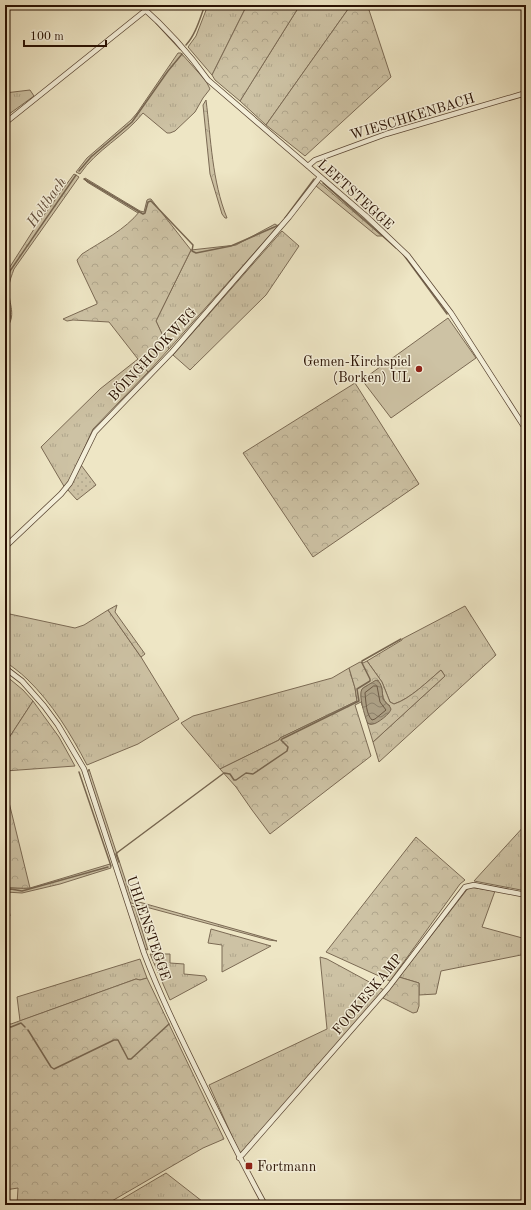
<svg xmlns="http://www.w3.org/2000/svg" width="531" height="1210" font-family="'Old Standard TT',serif">
<style>
.grass{fill:url(#grass-tufts);stroke:#7b6a54}
.forest{fill:url(#forest-crowns);stroke:#7b6a54}
.park{fill:#cdc2a4;stroke:#7b6a54}
.garden{fill:url(#garden-dots);stroke:#7b6a54}
.water{fill:url(#water-waves);stroke:#776650}
.lines{fill:none;stroke-linecap:round;stroke-linejoin:round}
.shore{stroke:#6a5843;stroke-width:1}
.stream{stroke:#776650;stroke-width:1.5}
.street-casing{stroke:#5a4634;stroke-width:6}
.street{stroke:#f4efd9;stroke-width:4.5}
.poi-dot{fill:#8f2418;stroke:#f4efd9;stroke-width:1.5}
.labels{text-anchor:middle;stroke-width:3;stroke-linejoin:round;paint-order:stroke}
.street-label{font-size:14px;fill:#291103;stroke:#f4efd9}
.poi-label{font-size:14px;fill:#291103;stroke:#f4efd9;text-anchor:end}
.water-label{font-size:15px;font-style:italic;fill:#64503d;stroke:#f4efd9}
</style>
<defs>
<pattern id="grass-tufts" width="24" height="20" patternUnits="userSpaceOnUse"><rect width="24" height="20" fill="#cdc2a4"/><path d="M3 7l-1-3M5 7V3M7 7l1-3M15 17l-1-3M17 17v-4M19 17l1-3" fill="none" stroke="#b0a68c"/></pattern>
<pattern id="forest-crowns" width="20" height="18" patternUnits="userSpaceOnUse"><rect width="20" height="18" fill="#cdc2a4"/><path d="M2 6a3 3 0 1 1 6 0M12 15a3 3 0 1 1 6 0" fill="none" stroke="#b0a68c"/></pattern>
<pattern id="garden-dots" width="8" height="8" patternUnits="userSpaceOnUse"><rect width="8" height="8" fill="#cdc2a4"/><path d="M2 2h.1M6 6h.1" fill="none" stroke="#b0a68c" stroke-width="1.8" stroke-linecap="round"/></pattern>
<pattern id="water-waves" width="16" height="10" patternUnits="userSpaceOnUse"><rect width="16" height="10" fill="#ab9e83"/><path d="M0 5q4-4 8 0t8 0" fill="none" stroke="#8b7f69"/></pattern>
</defs>
<rect width="100%" height="100%" fill="#eee6c5"/>
<filter id="stains"><feTurbulence type="fractalNoise" baseFrequency=".005" numOctaves="4"/><feColorMatrix values="0 0 0 0 .2 0 0 0 0 .09 0 0 0 0 .02 0 0 0 .5 -.17"/></filter>
<radialGradient id="worn" r=".72"><stop offset=".6" stop-color="#630" stop-opacity="0"/><stop offset="1" stop-color="#630" stop-opacity=".3"/></radialGradient>
<!-- grass -->
<path class="grass" d="M208 5H247L212 75 188 47 196 36Z
M300 5H351L266 125 240 101Z
M178 53H181L206 81 210 89 203 98 195 112 175 131 170 133H167L143 113C125 136 96 150 80 174L76 172 87 158 131 120 137 113Z
M30 90 34 96 5 117V93Z
M74 174 79 177 14 269C12 275 9 281 9 288 8 305 18 315 5 330V321L7 314 5 302 6 273 36 226Z
M85 178 140 211 138 213 87 182 84 179Z
M275 224 278 226 169 349 156 321 191 250 236 245Z
M282 231 299 246 266 295 190 370 173 355Z
M138 359 148 372 93 429 69 482 65 488 41 447 100 389Z
M465 606 496 655 379 762 373 742 445 676 441 670C428 681 410 699 394 704L390 702 382 682 367 661 402 640V639Z
M108 610 141 657 179 719 138 744 87 765C71 734 52 703 27 679 20 672 12 667 5 661V613L75 628 84 625Z
M349 668 355 688 357 701 280 738 279 740 220 769 181 723 193 716 332 678Z
M5 675 23 690 33 701 5 744Z
M89 769 132 900 277 941 269 940 131 903 129 901 87 774Z
M526 824V845L524 850 526 857V891L474 881Z
M110 864 111 868 60 884 22 893 6 892 10 916 5 918V888C13 887 21 889 30 888Z
M469 887 495 891 482 927 526 939V954L441 971 436 994 419 995V983L399 977Z
M132 906 135 907 148 950 144 948 131 908Z
M211 929 271 946 222 972V945L208 943Z
M150 954H170V963L184 964V974L205 976 207 980 170 1000Z
M320 957 327 959 384 990 240 1154 209 1085 327 1029Z
M140 959 147 978 140 980 136 979 20 1021 17 997Z
M166 1173 207 1205H112Z"/>
<!-- forest -->
<path class="forest" d="M247 5H300L240 101 215 80 212 75Z
M351 5H366L368 7 391 77 305 156 266 125Z
M206 100C211 139 212 181 227 218H225L222 214 210 174 203 105Z
M319 182 382 236H377L372 232 316 186Z
M149 199H151L191 250 156 321 169 349 148 372 109 322 73 320 67 321 63 319 97 304V303L78 263 77 260 82 254C102 241 125 230 140 211L144 212 147 200Z
M355 383 419 484 313 557 243 453Z
M117 605 115 612 145 654 141 657 108 610Z
M367 661 382 682 390 702 394 704C410 699 428 681 441 670L445 676 373 742 367 722 369 724 390 706C379 699 385 690 378 680 359 691 360 687 363 708L361 702 355 705 371 756 270 834 252 810 236 787 220 769 279 740 280 738 357 701 355 688 349 668 360 662 363 663Z
M33 701 59 737 75 766 5 771V744Z
M5 786 30 888C21 889 13 887 5 888Z
M416 837 465 880 460 884 390 981 326 952Z
M399 977 419 983V1006L417 1012 413 1013 383 998Z
M147 978 224 1139 203 1148 105 1205H17L18 1188 5 1190V1023L11 1024 136 979 140 980Z"/>
<!-- park -->
<path class="park" d="M448 318 476 358 391 418 362 380Z"/>
<!-- garden -->
<path class="garden" d="M81 465 96 485 77 500 67 489Z"/>
<!-- water -->
<path class="water" d="M376 680C383 683 382 692 383 699 385 703 390 705 391 709 391 713 377 724 373 724 370 725 369 724 367 722 365 716 358 695 362 689 365 686 372 683 376 680Z"/>
<g class="lines">
<!-- shore -->
<path class="shore" d="M374 686H377L380 702 386 710 375 719 372 720C366 714 366 702 365 693Z"/>
<!-- stream -->
<path class="stream" d="M134 5 138 7
M156 23 180 49
M186 45C196 34 200 18 205 5
M79 171 91 157 132 122 168 71 182 54
M84 179 143 214 145 213 148 202 151 201 193 245 192 251 196 253 231 246 279 225
M323 183 396 248
M285 218 314 179
M403 254 447 314
M5 327 9 322 10 318C11 301 3 289 10 271L76 175
M79 772 111 866
M119 862 116 854 118 852 224 773 230 774 234 780H236L246 773 253 774 287 751 288 747 281 740 282 739 359 701 357 689 370 681V679L362 663V661L401 639
M5 890 11 889 22 891 108 867
M5 897 8 915
M5 1026 11 1027 21 1023 25 1027
M28 1030 51 1067 54 1069 114 1040H118L128 1059H131L169 1024"/>
<!-- street casing -->
<g class="street-casing">
<path id="street" d="M140 5C165 27 188 52 208 80L366 216 408 256 451 313 523 425 526 428
M5 123 146 10
M308 166 315 160 386 134 526 93
M5 547 61 494 70 483 95 432 172 352 289 217 320 177
M5 668 22 681 44 706 58 725 84 769 144 953C161 998 182 1040 203 1083 223 1124 243 1165 265 1205
M239 1158 242 1155 388 988 465 887 474 885 526 895"/>
</g>
<!-- street -->
<use href="#street" class="street"/>
</g>
<!-- markers -->
<g class="poi-dot">
<circle cx="419" cy="369" r="4"/>
<rect x="245" y="1162" width="8" height="8" rx="2"/>
</g>
<g class="labels">
<!-- street labels -->
<g class="street-label">
<text transform="translate(412 116) rotate(-17)" y="5">WIESCHKENBACH</text>
<text transform="translate(356 194) rotate(42)" y="5">LEETSTEGGE</text>
<text transform="translate(152 354) rotate(-47)" y="5">BÖINGHOOKWEG</text>
<text transform="translate(149 928) rotate(71)" y="5">UHLENSTEGGE</text>
<text transform="translate(367 994) rotate(-50)" y="5">FOOKESKAMP</text>
</g>
<!-- poi labels -->
<g class="poi-label">
<text x="411" y="366">Gemen-Kirchspiel<tspan x="411" dy="16">(Borken) UL</tspan></text>
<text x="257" y="1171" text-anchor="start">Fortmann</text>
</g>
<!-- water labels -->
<g class="water-label">
<text transform="translate(46 202) rotate(-55)" y="5">Holtbach</text>
</g>
</g>
<!-- margin -->
<rect width="531" height="1210" fill="none" stroke="#eee6c5" stroke-width="20"/>
<rect x="6" y="6" width="519" height="1198" fill="none" stroke="#291103" stroke-width="2"/>
<rect x="10" y="10" width="511" height="1190" fill="none" stroke="#291103"/>
<!-- scale -->
<path d="M24 40v6h82v-6" fill="none" stroke="#291103" stroke-width="2"/>
<text x="30" y="40" font-size="12" fill="#291103" stroke="#f4efd9" stroke-width="3" paint-order="stroke">100 m</text>
<rect width="100%" height="100%" filter="url(#stains)"/>
<rect width="100%" height="100%" fill="url(#worn)"/>
</svg>
